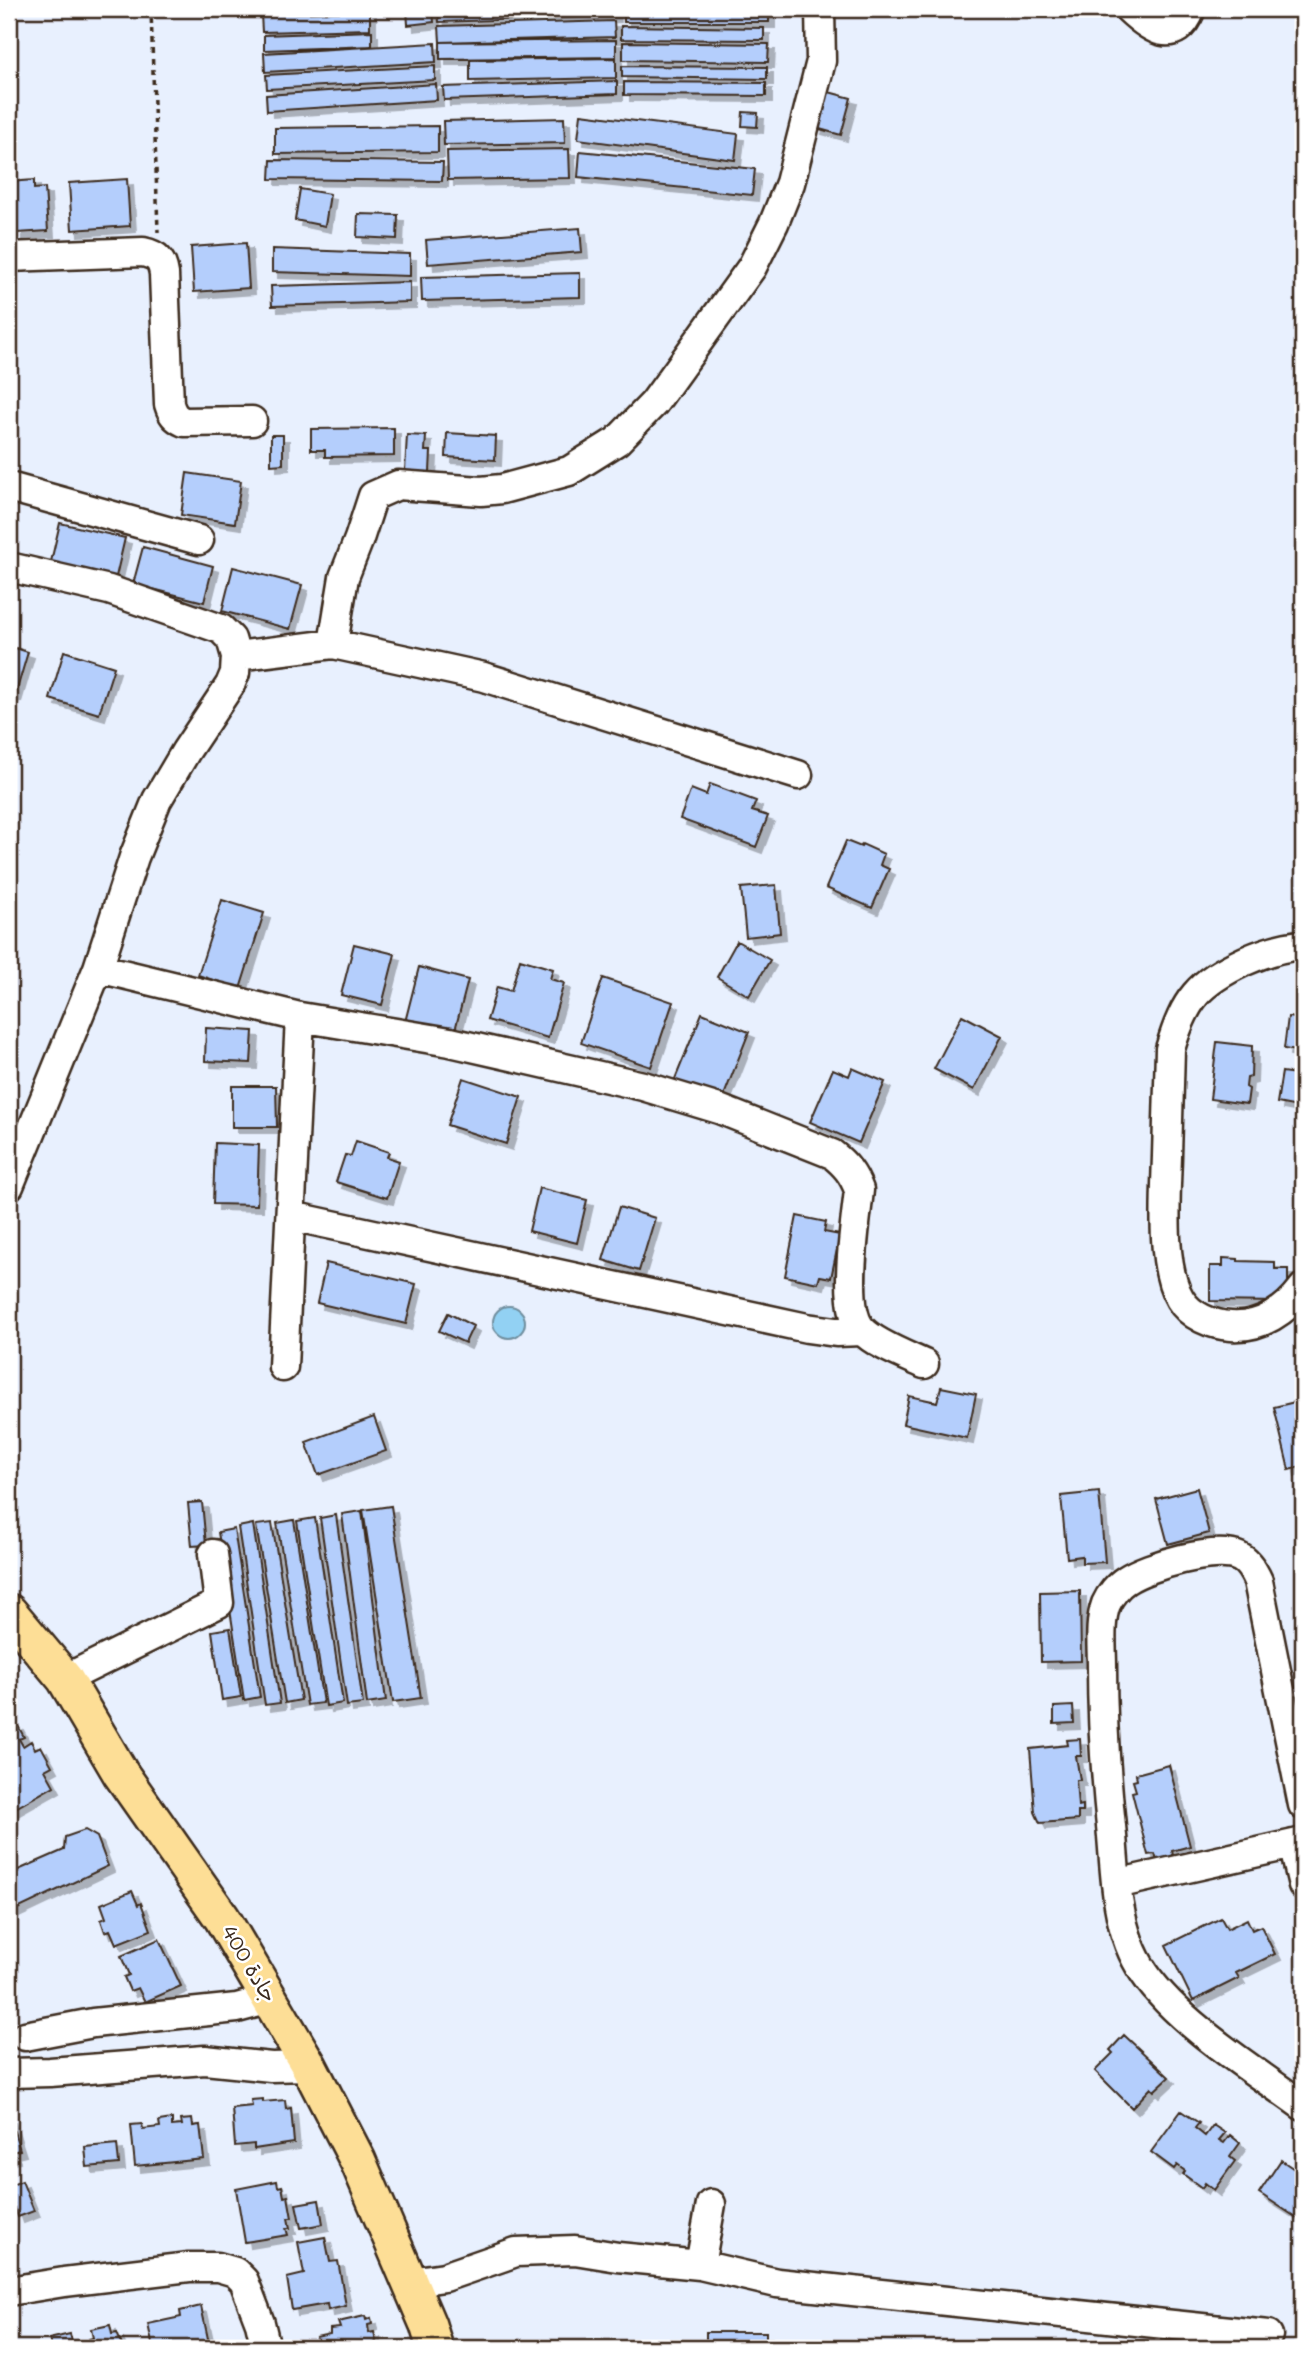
<svg xmlns="http://www.w3.org/2000/svg" width="1312" height="2357" font-family="Mali,'Playpen Sans Arabic',sans-serif">
<style>
.water{fill:#92d1f3;stroke:#6f8e9e;stroke-width:2}
.building{fill:#b4cefc;stroke:#3b2a1e;stroke-width:2;filter:url(#shadow)}
.lines{fill:none;stroke-linecap:round;stroke-linejoin:round}
.minor-casing{stroke:#3b2a1e;stroke-width:33}
.major-casing{stroke:#3b2a1e;stroke-width:40}
.path{stroke:#3b2a1e;stroke-width:3.5;stroke-dasharray:5 5;stroke-linecap:butt}
.minor{stroke:#fff;stroke-width:28}
.major{stroke:#fdde96;stroke-width:35}
.labels{text-anchor:middle;stroke-width:5;stroke-linejoin:round;paint-order:stroke}
.street-label{font-size:21px;fill:#3b2a1e;stroke:#fff}
</style>
<defs>
<filter id="shadow"><feDropShadow dx="6" dy="6" stdDeviation="0" flood-color="#0004"/></filter>
</defs>
<rect width="100%" height="100%" fill="#e8f0fe"/>
<filter id="ink" filterUnits="userSpaceOnUse"><feTurbulence type="fractalNoise" baseFrequency=".0143" numOctaves="2"/><feDisplacementMap in="SourceGraphic" scale="14" xChannelSelector="R" yChannelSelector="G"/><feConvolveMatrix kernelMatrix="1 2 1 2 8 2 1 2 1" color-interpolation-filters="sRGB"/></filter>
<g filter="url(#ink)">
<!-- water -->
<path class="water" d="M493 1322a16 16 0 1 1 32 0a16 16 0 1 1-32 0Z"/>
<!-- building -->
<path class="building" d="M430 9 433 11 434 22 408 25 407 9Z
M438 9H614L615 16 439 22Z
M624 9H769V22H624Z
M370 11V29L262 32 261 14Z
M614 21 615 37 440 42 439 26Z
M621 26 764 28V40L621 39Z
M372 31V46L264 50V35Z
M616 40V57L440 59V42Z
M623 42 769 44 768 62 623 60Z
M435 43 436 62 265 72 264 53Z
M616 58V78L470 81V60Z
M435 66V80L267 89 266 75Z
M622 66 767 67V79L622 77Z
M617 81V94L444 100 443 87Z
M624 82 766 83V96L624 95Z
M436 84 437 100 267 111 266 95Z
M825 91 851 98 841 135 816 128Z
M743 112 758 113 757 127 742 126Z
M581 114 738 134 735 160 578 139Z
M564 118 565 143 444 145 443 121Z
M438 126V152L275 154V128Z
M569 149 570 178 448 180 447 151Z
M580 151 755 169 752 195 578 177Z
M271 160 443 162 442 181 270 179Z
M127 179 130 226 72 230 69 183Z
M34 180V189L45 188 48 231 17 233V222L9 223V182Z
M300 189 330 194 325 226 295 220Z
M358 214 398 215 397 239 357 237Z
M580 228 582 252 428 264 426 240Z
M246 243 249 288 194 292 191 247Z
M272 249 410 254V276L272 272Z
M580 273V297L422 301 421 277Z
M410 282V302L272 306 271 286Z
M394 428V456L325 457V450H311V429Z
M447 433 496 436 495 460 446 457Z
M271 435H283V464L271 465Z
M407 435 426 436 425 451H431L430 472 405 471Z
M187 473 241 481 235 523 181 515Z
M60 523 125 538 115 581 50 566Z
M143 547 213 566 204 602 133 584Z
M233 567 302 585 290 629 222 611Z
M9 646 28 652 15 696 9 694Z
M64 651 114 667 99 714 50 699Z
M710 784 756 801 752 811 768 816 756 847 680 819 691 789 706 795Z
M846 841 861 847 862 844 884 854 880 865 889 869 872 908 826 888Z
M776 885 780 933 746 937 741 888Z
M222 900 264 913 240 989 198 975Z
M737 941 770 960 749 996 717 977Z
M354 944 395 954 382 1005 341 995Z
M520 959 553 969 550 979 564 983 548 1038 487 1020 497 987 511 991Z
M419 967 468 980 454 1034 405 1022Z
M603 978 673 1002 651 1067 581 1043Z
M702 1013 749 1032 721 1103 673 1084Z
M962 1015 1002 1036 974 1090 934 1069Z
M1288 1017 1303 1019V1052L1284 1049Z
M206 1028 253 1031 251 1063 205 1061Z
M1217 1042 1252 1046 1251 1077 1247 1078 1246 1087 1249 1089 1247 1104 1210 1099Z
M852 1068 885 1082 859 1143 810 1122 833 1069 849 1076Z
M1282 1072 1303 1075V1108L1277 1103Z
M463 1078 521 1097 506 1144 447 1125Z
M232 1086H276L277 1127H232Z
M356 1141 389 1152 387 1157 399 1161 387 1198 336 1182 345 1155 351 1156Z
M215 1143 259 1145 257 1205 213 1204Z
M539 1188 587 1200 577 1243 529 1231Z
M619 1207 655 1218 639 1271 603 1260Z
M797 1216 826 1222 824 1232 840 1235 831 1278 820 1276 818 1283 785 1276Z
M1223 1258 1238 1259V1261L1275 1262V1269H1288V1302L1210 1301V1266H1223Z
M326 1263 416 1284 406 1324 317 1303Z
M448 1313 473 1326 465 1343 439 1331Z
M941 1387 976 1394 967 1438 903 1424 909 1396 937 1402Z
M1303 1398V1473H1300L1299 1467 1289 1470 1274 1407 1299 1401Z
M374 1417 386 1451 318 1475 306 1442Z
M1197 1488 1209 1533 1168 1544 1156 1499Z
M1099 1492 1105 1562 1082 1563V1556L1067 1558 1061 1496Z
M202 1502 206 1545 192 1546 188 1503Z
M391 1506 421 1698 393 1702 363 1510Z
M362 1511 386 1701 367 1704 342 1514Z
M336 1515 363 1704 347 1706 320 1518Z
M315 1518 343 1703 326 1706 297 1521Z
M294 1520 323 1703 307 1705 277 1523Z
M272 1523 301 1700 285 1703 256 1525Z
M253 1524 280 1703 265 1705 238 1527Z
M234 1529 260 1697 244 1700 218 1532Z
M1080 1591 1081 1661 1041 1662 1040 1592Z
M230 1628 241 1697 222 1700 212 1631Z
M1073 1706 1074 1723 1054 1724V1707Z
M9 1717 14 1726 17 1724 24 1737 19 1739 23 1746 31 1741 35 1749 41 1746 52 1766 45 1770 54 1786 12 1810 9 1805Z
M1080 1739 1081 1756H1076L1080 1780H1076L1078 1806 1083 1805V1812H1078V1820L1040 1823 1035 1812 1030 1749 1068 1745 1067 1740Z
M1169 1765 1190 1846 1172 1851 1174 1859 1158 1864 1155 1854 1148 1855 1132 1792 1136 1791 1133 1781 1137 1780 1136 1774Z
M85 1830 97 1837 108 1866 9 1913V1874L64 1850 65 1837Z
M132 1891 138 1905 141 1903 151 1930 116 1944 110 1930 105 1932 101 1920 106 1918 101 1904Z
M1221 1918 1227 1929 1247 1919 1252 1930 1261 1926 1275 1954 1236 1973 1239 1978 1193 2001 1166 1945Z
M159 1939 181 1986 145 2002 138 1988 130 1991 124 1977 129 1975 121 1956Z
M1124 2035 1169 2077 1154 2091 1151 2088 1132 2108 1095 2071 1113 2053 1110 2050Z
M263 2099V2102L285 2100 286 2109 291 2108 294 2143 254 2149V2144L235 2146 232 2108 252 2106 251 2100Z
M1181 2111 1199 2123 1195 2128 1205 2136 1213 2125 1225 2133 1219 2140 1224 2143 1230 2135 1240 2143 1230 2157 1235 2161 1214 2190 1205 2183 1202 2188 1183 2174 1185 2171 1177 2165 1174 2169 1151 2152Z
M9 2116 20 2150 12 2152 14 2156 9 2158Z
M172 2119V2126L182 2125 181 2120 192 2119 193 2126 200 2125 204 2159 135 2166 131 2125 142 2124 143 2129 160 2127 159 2121Z
M117 2144 119 2164 87 2167 85 2147Z
M1281 2160 1303 2175V2222L1259 2193Z
M22 2181 34 2211 18 2217 9 2192V2186Z
M277 2181 278 2187 282 2186 284 2197 288 2196 292 2218H288L290 2228H286L288 2235 245 2242 236 2189Z
M319 2200 323 2224 301 2228 296 2204Z
M325 2237 330 2262 338 2261 346 2306 328 2310 327 2304 292 2310 287 2278 304 2274 298 2242Z
M201 2306 210 2348H153L148 2324 181 2317 180 2311Z
M365 2316 366 2320 371 2318 372 2324 368 2325 369 2333 374 2332 376 2342 371 2344 372 2348H319L316 2337 330 2334V2329L340 2328 338 2322Z
M110 2325 112 2334 117 2333 123 2348H77L90 2345 89 2339 93 2338 91 2329Z
M706 2332H766V2348H706Z
M70 2334 74 2348H46L51 2346 49 2339Z"/>
<g class="lines">
<!-- minor casing -->
<g class="minor-casing">
<path id="minor" d="M1129 9C1150 29 1176 47 1191 9
M9 257 143 252C157 255 162 260 164 274L169 404C172 414 175 418 184 422L252 421
M9 487 199 540
M9 567 109 590 221 629 231 639 236 656
M333 644 344 577 359 539 373 496 398 485 481 491 502 489 569 471 617 441 654 403 752 267 774 223 790 183 821 61 820 9
M1303 945C1284 946 1263 953 1245 961 1198 983 1185 999 1170 1049 1169 1085 1168 1121 1167 1156 1166 1194 1160 1266 1180 1299 1190 1316 1212 1325 1231 1326 1261 1328 1286 1311 1303 1288
M98 968 300 1017 450 1042 643 1086 719 1109 832 1154C846 1165 853 1174 859 1190 856 1221 841 1308 862 1330 875 1344 907 1356 924 1364
M9 1186 98 968 134 857 157 800 186 751 230 685 235 673 236 656 333 644 484 677 798 775
M291 1216 807 1328 836 1332 862 1331
M283 1367 300 1017
M65 1679 219 1603 213 1554
M1303 1805 1258 1581C1254 1572 1248 1561 1239 1557 1216 1546 1147 1566 1126 1580 1118 1585 1110 1595 1106 1604 1099 1623 1102 1647 1102 1667 1102 1724 1106 1780 1112 1836 1114 1859 1115 1883 1119 1905 1123 1929 1131 1954 1145 1974 1179 2024 1254 2070 1303 2106
M1293 1844 1303 1885
M1116 1884 1303 1842
M25 2036 93 2023 237 2008 270 1999
M9 2073 50 2072 205 2060 271 2067 309 2066
M700 2265 711 2204
M410 2282 444 2277 516 2252 575 2250 618 2257 700 2265 777 2283 1268 2335
M9 2291 64 2282 189 2267H218L235 2272 244 2281 260 2323 266 2348"/>
</g>
<!-- major casing -->
<g class="major-casing">
<path id="major" d="M9 1612 65 1679 121 1774 222 1918 309 2066 358 2161 428 2325 435 2348"/>
</g>
<!-- path -->
<path class="path" d="M151 9 158 232"/>
<!-- minor -->
<use href="#minor" class="minor"/>
<!-- major -->
<use href="#major" class="major"/>
</g>
</g>
<g class="labels">
<!-- street labels -->
<g class="street-label">
<text transform="translate(249 1964) rotate(59)" y="7">جادة 400</text>
</g>
</g>
<!-- margin -->
<rect width="1312" height="2357" fill="none" stroke="#fff" stroke-width="35"/>
<rect x="18" y="18" width="1277" height="2322" fill="none" stroke="#3b2a1e" stroke-width="2.5" filter="url(#ink)"/>
</svg>
